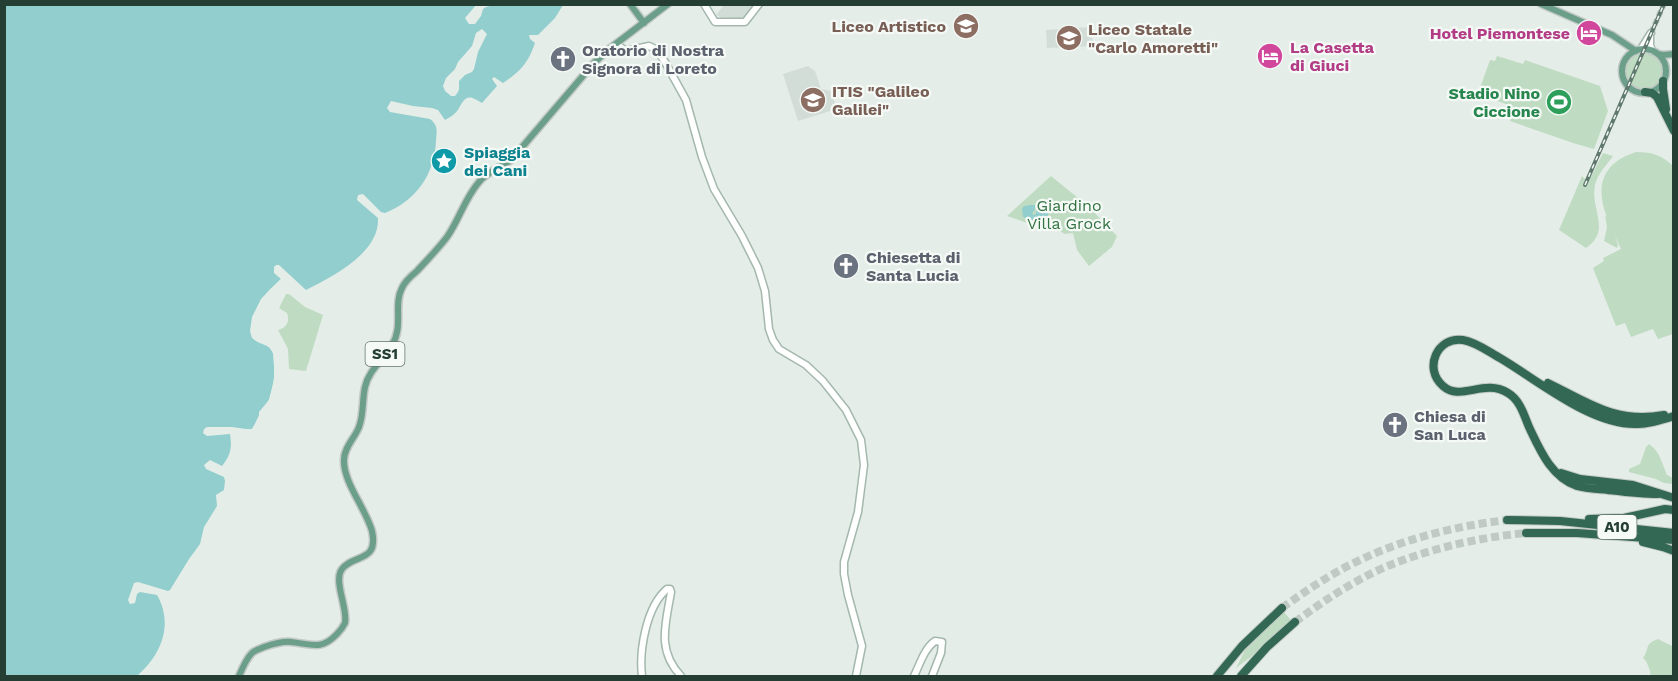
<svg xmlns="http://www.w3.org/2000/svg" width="1678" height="681" font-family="'Work Sans',sans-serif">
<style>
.built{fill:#d3ddd7}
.green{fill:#bfdcc2}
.water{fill:#91cecd}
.pier{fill:#e5ede8}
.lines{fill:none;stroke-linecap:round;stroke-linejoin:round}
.secondary-tunnel{stroke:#bfcac4;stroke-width:6;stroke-dasharray:6 3;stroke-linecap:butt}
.motorway-tunnel{stroke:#bfcac4;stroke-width:8;stroke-dasharray:8 4;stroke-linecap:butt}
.secondary-casing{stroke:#a4b8ae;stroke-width:9}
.primary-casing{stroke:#c2c9c6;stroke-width:9}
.motorway-casing{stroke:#c2c9c6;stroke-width:10}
.secondary{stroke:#fff;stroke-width:6}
.primary{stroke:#6c9f8a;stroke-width:6}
.motorway{stroke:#326854;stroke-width:8}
.rail-casing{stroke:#60796e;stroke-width:4}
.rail{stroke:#f5faf7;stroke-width:1.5;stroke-dasharray:4.5;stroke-linecap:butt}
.labels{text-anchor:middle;stroke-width:4.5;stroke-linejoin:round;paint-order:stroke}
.shield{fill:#f5faf7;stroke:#63766e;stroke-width:1.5}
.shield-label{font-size:15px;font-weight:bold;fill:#253e33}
.education-label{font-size:16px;font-weight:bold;fill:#785e54;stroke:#f5faf7;text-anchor:start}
.hotel-label{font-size:16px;font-weight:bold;fill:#b23c85;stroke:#f5faf7;text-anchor:end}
.worship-label{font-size:16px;font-weight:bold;fill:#5b616d;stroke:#f5faf7;text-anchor:start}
.leisure-label{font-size:16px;font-weight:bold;fill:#27864d;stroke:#f5faf7;text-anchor:end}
.culture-label{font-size:16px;font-weight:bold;fill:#0d838f;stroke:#f5faf7;text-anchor:start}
.park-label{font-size:16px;fill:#317240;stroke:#f5faf7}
</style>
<rect width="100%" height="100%" fill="#e5ede8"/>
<!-- built -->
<path class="built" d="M721 5H756L743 20 724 19 716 15 723 6Z
M1091 27 1093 46 1047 48 1046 30Z
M808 66 815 71 821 89 831 91 837 109 798 121 783 74Z"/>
<!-- green -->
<path class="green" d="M1625 70a19 19 0 1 1 38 0a19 19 0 1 1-38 0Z
M1497 56 1523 64 1525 60 1600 86 1608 111 1594 149 1573 143 1510 121 1514 107 1484 96 1485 93 1479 91 1490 60 1495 61Z
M1636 152C1652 152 1662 155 1673 166V334L1658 339 1653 329 1631 337 1625 323 1616 326 1593 268 1604 261 1603 258 1621 249 1615 236 1618 245 1617 248 1604 241 1607 227 1605 215 1607 217C1594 185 1604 162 1636 152Z
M1603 153 1613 156C1606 166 1598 173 1595 185 1590 210 1612 230 1586 248L1559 230 1582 176 1585 179 1591 177Z
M1051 176 1088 206 1117 236 1112 247 1089 266 1077 250 1073 233 1065 234 1054 228 1033 225 1007 216Z
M286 294H289L305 307 323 315 306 371 289 369 288 349 278 330C287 328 290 321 287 313L279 308Z
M1649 444C1660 451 1662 464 1667 475L1673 478V484L1664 483 1656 479 1629 472V469L1640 464 1646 447Z
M1283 611 1291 620 1256 653 1236 668 1247 646Z
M1658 639 1672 646 1673 676H1651C1650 671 1648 662 1643 658 1650 648 1644 644 1658 639Z"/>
<!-- water -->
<path class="water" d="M4 5H563L555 18 538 35H529L530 39 535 43C528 63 521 71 503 83L494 77 492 79 497 86 482 103C469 95 466 95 459 108 457 113 449 118 445 120L438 110 432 108 413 106 391 101 387 108 390 112 430 119C438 125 437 131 436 140 435 174 416 201 385 213L381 212 363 194 358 195 357 200 378 218C380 253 332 277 306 290L279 265H276L274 267V273L281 279C265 294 259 299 253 321 251 327 249 333 253 338 258 345 268 343 272 351 278 362 273 391 268 402 266 406 261 408 260 413 257 419 256 423 252 429H246L232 427H207L204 429 203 433 207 436 230 434C232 448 231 455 222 466L210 460 204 465 206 469 224 477 225 481 224 490 216 495 217 506 204 527 200 544 189 559 170 590 168 591 138 582 134 583 128 600 130 604 135 603 137 594 140 592 157 595C174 625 161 655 137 676H5Z
M1031 205H1036L1034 211 1032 213 1033 215 1036 214 1037 206 1048 213V216C1042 224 1031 220 1023 217L1022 209 1024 206Z"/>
<!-- pier -->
<path class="pier" d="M477 4 494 5 486 7 483 9 481 16 475 24H469L465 18Z
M482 29 487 34 478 52 474 69 472 72 465 75 459 81V89L458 92 455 96H451L445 91 443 86 446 78 455 69 458 62 472 46 476 33Z
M281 279 283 281 263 301 255 318 253 331 255 336 259 340 269 343 276 351 277 372 272 401 262 414 260 423 252 432V429L259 417V412L269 400 274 380V367L273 353 270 348 265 344 258 342 252 338 250 331 252 317 261 299Z"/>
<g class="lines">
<!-- secondary-tunnel -->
<path class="secondary-tunnel" d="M1651 33 1664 4"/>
<!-- motorway-tunnel -->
<path class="motorway-tunnel" d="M1282 608C1307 590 1332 573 1360 560 1406 538 1457 526 1507 520
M1295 622C1326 599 1359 577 1395 563 1437 547 1482 537 1526 533"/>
<!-- secondary casing -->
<g class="secondary-casing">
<path id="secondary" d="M704 4 715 22H745L759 4
M1650 37V45L1652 51
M616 44 626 51 649 46 657 50 665 62 686 100 702 157 714 189 742 236 758 268 765 291 769 329 773 340 779 349 806 365 823 381 846 410 861 440 864 465 858 512 844 562V574L848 595 862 646 856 676
M1641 49 1651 33
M642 676C639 651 646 607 667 589H670L671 592C666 623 656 650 681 676
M914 676C920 664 924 649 935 641L942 642 941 653 932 676"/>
</g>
<!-- primary casing -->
<g class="primary-casing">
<path id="primary" d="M630 4 644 23
M1541 4 1612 35 1636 51
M1622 71a22 22 0 1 1 44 0a22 22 0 1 1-44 0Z
M1658 54 1663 55 1674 54
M239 676C242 669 246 659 252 653 255 650 260 649 264 647 273 644 282 641 291 642 311 644 321 651 337 634 340 631 343 627 345 623 348 608 333 581 342 569 353 554 379 563 372 531 366 509 343 482 344 460 344 447 355 438 359 427 364 414 362 400 365 387 369 369 384 360 392 345 404 326 393 305 402 288 405 281 411 276 417 271 427 260 438 249 447 237 459 220 465 198 479 182 488 171 502 167 512 159L594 63 609 49 668 4"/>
</g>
<!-- motorway casing -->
<g class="motorway-casing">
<path id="motorway" d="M1663 81V89L1666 109
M1645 92 1652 93 1657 97 1674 131
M1548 383C1589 403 1616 424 1664 415
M1561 473 1580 479 1633 485 1674 498
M1658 494C1641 494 1625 492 1608 490 1598 489 1587 489 1577 486 1551 477 1540 450 1529 427 1524 415 1520 400 1508 393 1484 378 1461 402 1443 386 1423 369 1437 336 1463 340 1476 342 1489 352 1500 358 1539 381 1592 426 1638 424 1650 424 1662 420 1674 416
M1589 519 1624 518 1665 509 1674 510
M1507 520 1560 521 1674 533
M1526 533H1577L1674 540
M1643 542 1663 547 1674 551
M1217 676 1242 646 1282 608
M1241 676 1267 647 1295 622"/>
</g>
<!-- secondary -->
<use href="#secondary" class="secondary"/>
<!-- primary -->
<use href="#primary" class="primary"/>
<!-- motorway -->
<use href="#motorway" class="motorway"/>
<!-- rail casing -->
<g class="rail-casing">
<path id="rail" d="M1585 185 1664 4"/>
</g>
<!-- rail -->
<use href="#rail" class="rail"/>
</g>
<!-- icons -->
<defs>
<g id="school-disc" transform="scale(1.35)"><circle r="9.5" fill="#8d6e63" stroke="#f5faf7"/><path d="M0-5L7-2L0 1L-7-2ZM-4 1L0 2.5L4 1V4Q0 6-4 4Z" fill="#fff"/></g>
<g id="hotel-disc" transform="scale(1.35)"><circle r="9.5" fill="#d1479c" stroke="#f5faf7"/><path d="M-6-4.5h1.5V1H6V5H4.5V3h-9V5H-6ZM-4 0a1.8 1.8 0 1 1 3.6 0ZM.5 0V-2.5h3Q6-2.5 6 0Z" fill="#fff"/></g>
<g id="church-disc" transform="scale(1.35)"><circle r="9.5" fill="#6b7280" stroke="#f5faf7"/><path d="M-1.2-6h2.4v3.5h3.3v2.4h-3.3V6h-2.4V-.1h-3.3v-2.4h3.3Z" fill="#fff"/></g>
<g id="stadium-disc" transform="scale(1.35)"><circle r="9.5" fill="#2e9e5b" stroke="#f5faf7"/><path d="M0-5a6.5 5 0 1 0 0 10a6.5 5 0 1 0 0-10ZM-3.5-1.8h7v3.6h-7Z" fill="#fff"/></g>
<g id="sight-disc" transform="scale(1.35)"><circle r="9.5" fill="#0f9aa8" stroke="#f5faf7"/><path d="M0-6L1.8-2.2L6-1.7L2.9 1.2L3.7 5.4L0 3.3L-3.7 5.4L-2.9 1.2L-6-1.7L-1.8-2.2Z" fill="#fff"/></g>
</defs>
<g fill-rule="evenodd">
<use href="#school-disc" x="966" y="26"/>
<use href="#hotel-disc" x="1589" y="33"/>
<use href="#school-disc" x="1069" y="38"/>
<use href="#hotel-disc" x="1270" y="56"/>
<use href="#church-disc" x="563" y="59"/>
<use href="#school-disc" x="813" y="100"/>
<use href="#stadium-disc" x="1559" y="102"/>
<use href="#sight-disc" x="444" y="161"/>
<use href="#church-disc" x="846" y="266"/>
<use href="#church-disc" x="1395" y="425"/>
</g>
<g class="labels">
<!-- shield labels -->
<g class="shield">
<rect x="365.5" y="342" width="39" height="24" rx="4.5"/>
<rect x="1597.5" y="515" width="39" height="24" rx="4.5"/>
</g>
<g class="shield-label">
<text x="385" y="359">SS1</text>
<text x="1617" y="532">A10</text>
</g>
<!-- education labels -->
<g class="education-label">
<text x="946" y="32" text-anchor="end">Liceo Artistico</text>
<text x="1088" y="35">Liceo Statale<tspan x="1088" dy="18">"Carlo Amoretti"</tspan></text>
<text x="832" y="97">ITIS "Galileo<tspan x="832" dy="18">Galilei"</tspan></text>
</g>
<!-- hotel labels -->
<g class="hotel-label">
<text x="1570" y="39">Hotel Piemontese</text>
<text x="1290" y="53" text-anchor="start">La Casetta<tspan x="1290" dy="18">di Giuci</tspan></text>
</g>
<!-- worship labels -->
<g class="worship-label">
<text x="582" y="56">Oratorio di Nostra<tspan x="582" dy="18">Signora di Loreto</tspan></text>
<text x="866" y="263">Chiesetta di<tspan x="866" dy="18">Santa Lucia</tspan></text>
<text x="1414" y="422">Chiesa di<tspan x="1414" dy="18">San Luca</tspan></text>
</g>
<!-- leisure labels -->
<g class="leisure-label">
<text x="1540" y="99">Stadio Nino<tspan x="1540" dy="18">Ciccione</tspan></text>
</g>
<!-- culture labels -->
<g class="culture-label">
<text x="464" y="158">Spiaggia<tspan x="464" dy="18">dei Cani</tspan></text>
</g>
<!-- park labels -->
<g class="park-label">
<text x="1069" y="211">Giardino<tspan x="1069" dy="18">Villa Grock</tspan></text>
</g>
</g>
<!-- border -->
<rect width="1678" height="681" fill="none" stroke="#253e33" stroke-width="12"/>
</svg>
